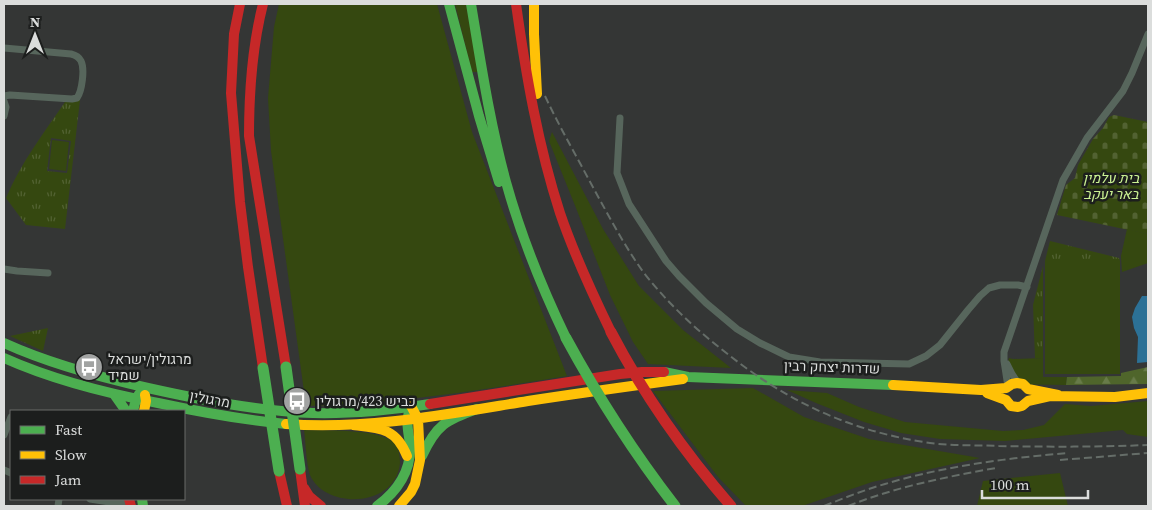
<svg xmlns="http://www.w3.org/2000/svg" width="1152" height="510" font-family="'Source Serif 4',Heebo,serif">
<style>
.grass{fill:#354810}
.forest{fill:url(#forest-firs)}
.cemetery{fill:url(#cemetery-stones)}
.park{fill:url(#park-tufts);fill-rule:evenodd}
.water{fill:#2c7196}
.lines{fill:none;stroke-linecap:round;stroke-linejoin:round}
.street{stroke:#57665c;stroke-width:7}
.fast{stroke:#4caf50;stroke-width:10}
.slow{stroke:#ffc107;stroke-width:10}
.jam{stroke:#c62828;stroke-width:10}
.rail{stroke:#656d68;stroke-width:2;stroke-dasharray:8 4;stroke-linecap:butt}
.fast-bridge{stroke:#4caf50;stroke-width:11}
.jam-bridge{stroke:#c62828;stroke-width:11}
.labels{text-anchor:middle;stroke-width:5;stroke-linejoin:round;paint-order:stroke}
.park-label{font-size:14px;font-style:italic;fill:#caf193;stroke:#1c1e1d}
.poi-label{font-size:14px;fill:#dbdddc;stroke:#1c1e1d;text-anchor:start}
.street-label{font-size:14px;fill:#dbdddc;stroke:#1c1e1d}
</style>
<defs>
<pattern id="forest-firs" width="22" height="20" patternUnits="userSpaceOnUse" patternTransform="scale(1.25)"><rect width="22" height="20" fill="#4f652b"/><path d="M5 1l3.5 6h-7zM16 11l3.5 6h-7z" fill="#687b49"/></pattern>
<pattern id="cemetery-stones" width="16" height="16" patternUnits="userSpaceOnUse" patternTransform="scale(1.25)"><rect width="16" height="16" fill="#354810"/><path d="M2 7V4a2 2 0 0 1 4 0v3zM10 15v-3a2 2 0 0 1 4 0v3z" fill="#526232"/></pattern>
<pattern id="park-tufts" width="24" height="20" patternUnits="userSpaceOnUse" patternTransform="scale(1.25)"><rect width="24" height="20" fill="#354810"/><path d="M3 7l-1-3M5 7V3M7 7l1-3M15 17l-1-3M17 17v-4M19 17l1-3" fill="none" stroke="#526232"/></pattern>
</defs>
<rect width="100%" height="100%" fill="#343635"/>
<!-- grass -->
<path class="grass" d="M279 4H437L472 132 567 376C481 390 394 404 306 406L271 151 268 98 274 27Z
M455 4H466L478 72H472Z
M552 132 603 229 639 286 683 330 731 368 648 364 633 342 610 295 576 208 549 141Z
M52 140 69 142 66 171 49 169Z
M1127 229 1148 234V263L1122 272 1121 256Z
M1045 261H1120V374H1045Z
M1009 358 1013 359 1043 358V377H1067L1066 385 1004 384 1006 368Z
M753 388 804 417 869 439 980 458 872 482 802 506H746L718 477 653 391Z
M787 390 827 393 859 407 905 422 1003 431 1023 430 1044 425 1065 404 1091 406 1148 401V437L1127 434 1123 430 1005 441 940 439 901 433 864 422 816 403Z
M304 430C326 431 376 428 393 442 399 447 400 456 400 463 396 508 325 510 310 475 306 462 306 445 304 430Z
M1060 473 1068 506H977L983 481Z"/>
<!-- forest -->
<path class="forest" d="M1148 367V384L1066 385 1067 377 1121 376V373Z"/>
<!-- cemetery -->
<path class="cemetery" d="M1114 115 1148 122V234L1057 215 1066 185 1075 178 1078 165 1093 139 1103 128 1109 117Z"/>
<!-- park -->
<path class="park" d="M67 99 80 100 65 229 26 225 6 198C21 162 46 130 67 99ZM51 138 71 141 67 173 47 171Z
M1050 241 1119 258 1120 261H1045Z
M1043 266V358H1035L1033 305Z
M48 328 43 351 10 336Z"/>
<!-- water -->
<path class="water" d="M1142 296H1148V362L1137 363 1138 337 1134 328 1132 317 1135 308Z"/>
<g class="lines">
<!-- street -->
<path class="street" d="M4 48 71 54C75 55 79 57 81 61 85 69 82 91 77 98L72 99 10 95 4 96
M4 101 6 107 4 116
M620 118 617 173 629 204 666 261 679 276 706 303 737 329 760 343 789 357 820 362 909 364 926 356 940 345 968 310 980 296 989 288 1000 285H1018L1027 287
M4 269 17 271 48 273
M1007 364 1012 374 1018 383
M1008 387 1004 361V352L1063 180 1087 138 1123 91 1132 73 1148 34
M4 435 11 417
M4 470 11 473
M90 499 116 503 130 504
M58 506 59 499"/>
<!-- fast -->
<path class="fast" d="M449 4 479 116 499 182
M471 4C481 64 490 124 506 182 521 236 542 288 566 338
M4 343C50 364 99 377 148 388 202 400 257 411 313 413 352 414 391 410 430 404
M4 358C53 380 105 393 158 403 200 412 243 420 286 424
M664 372 688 377 893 385
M114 394 126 411
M133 411 136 399 139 394
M422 456C436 425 446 420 477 409
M142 499 143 506
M377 506C397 492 412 470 410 444 408 429 405 421 411 406"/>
<!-- slow -->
<path class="slow" d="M534 4V34L537 94
M893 385 981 390 1006 388 1012 384 1017 383 1023 384 1028 389 1058 395
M987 393 1006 400 1011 406 1018 407 1022 406 1028 401 1050 396 1115 397 1148 393
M144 411 146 401 145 395
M286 424C368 430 448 414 528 401 580 393 631 386 683 379
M353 425C380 428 396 428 407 456
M399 506 411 492 415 484 420 460 418 419 411 406"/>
<!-- jam -->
<path class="jam" d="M240 4 234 34 231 93 240 202 248 267 263 368
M263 4C252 47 249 91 249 136L286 367
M516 4C526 75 538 145 560 213 574 254 592 293 611 332
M430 404 620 374 642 372H664
M300 469 305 506
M279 471 287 506
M304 488 309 496 321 506
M129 499 131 506"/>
<!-- rail -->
<path class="rail" d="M545 96C560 128 578 159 595 191 610 218 625 247 644 273 666 301 692 326 720 348 784 400 848 431 930 443 953 446 976 445 999 446 1049 447 1098 447 1148 445
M1060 460 1148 453
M824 506C844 498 864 490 885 484 945 466 1007 458 1069 453
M848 506C896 487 945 477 996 468"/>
<!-- fast-bridge -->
<path class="fast-bridge" d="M566 338C598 397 634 453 675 506
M286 367 300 469
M263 368 279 471"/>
<!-- jam-bridge -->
<path class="jam-bridge" d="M611 332C644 395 684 452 731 506"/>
</g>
<!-- icons -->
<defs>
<g id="bus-disc" transform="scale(1.4375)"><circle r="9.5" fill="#a1a3a2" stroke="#1c1e1d"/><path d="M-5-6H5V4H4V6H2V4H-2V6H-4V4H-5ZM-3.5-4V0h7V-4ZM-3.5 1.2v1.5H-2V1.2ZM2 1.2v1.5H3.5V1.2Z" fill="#fff"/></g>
</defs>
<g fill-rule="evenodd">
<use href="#bus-disc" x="89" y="367"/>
<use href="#bus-disc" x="297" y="401"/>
</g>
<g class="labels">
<!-- park labels -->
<g class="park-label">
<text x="1111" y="183">בית עלמין<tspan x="1111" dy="16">באר יעקב</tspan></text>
</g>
<!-- poi labels -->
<g class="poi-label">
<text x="108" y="364">מרגולין/ישראל<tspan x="108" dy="16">שמיד</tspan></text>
<text x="316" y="406">כביש 423/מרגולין</text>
</g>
<!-- street labels -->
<g class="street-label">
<text transform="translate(832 367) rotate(2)" y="5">שדרות יצחק רבין</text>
<text transform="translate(210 399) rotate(11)" y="5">מרגולין</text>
</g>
</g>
<!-- border -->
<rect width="1152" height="510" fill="none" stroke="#dbdddc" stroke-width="10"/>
<!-- legend -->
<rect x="10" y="410" width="175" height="90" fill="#1c1e1d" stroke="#686a69"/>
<rect x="20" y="426" width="25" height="8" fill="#4caf50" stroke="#686a69"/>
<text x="55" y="435" font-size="15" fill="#dbdddc">Fast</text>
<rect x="20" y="451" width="25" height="8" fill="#ffc107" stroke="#686a69"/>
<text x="55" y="460" font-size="15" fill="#dbdddc">Slow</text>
<rect x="20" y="476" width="25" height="8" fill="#c62828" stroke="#686a69"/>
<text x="55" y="485" font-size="15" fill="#dbdddc">Jam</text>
<!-- north arrow -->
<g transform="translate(35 35)" stroke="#1c1e1d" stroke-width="4" paint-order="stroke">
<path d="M0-4L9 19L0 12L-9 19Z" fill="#dbdddc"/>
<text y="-8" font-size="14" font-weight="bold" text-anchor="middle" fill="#dbdddc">N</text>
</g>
<!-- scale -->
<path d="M982 490v8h106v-8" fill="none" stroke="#dbdddc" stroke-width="2.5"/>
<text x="990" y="490" font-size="15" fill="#dbdddc" stroke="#1c1e1d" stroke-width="4" paint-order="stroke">100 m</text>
</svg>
